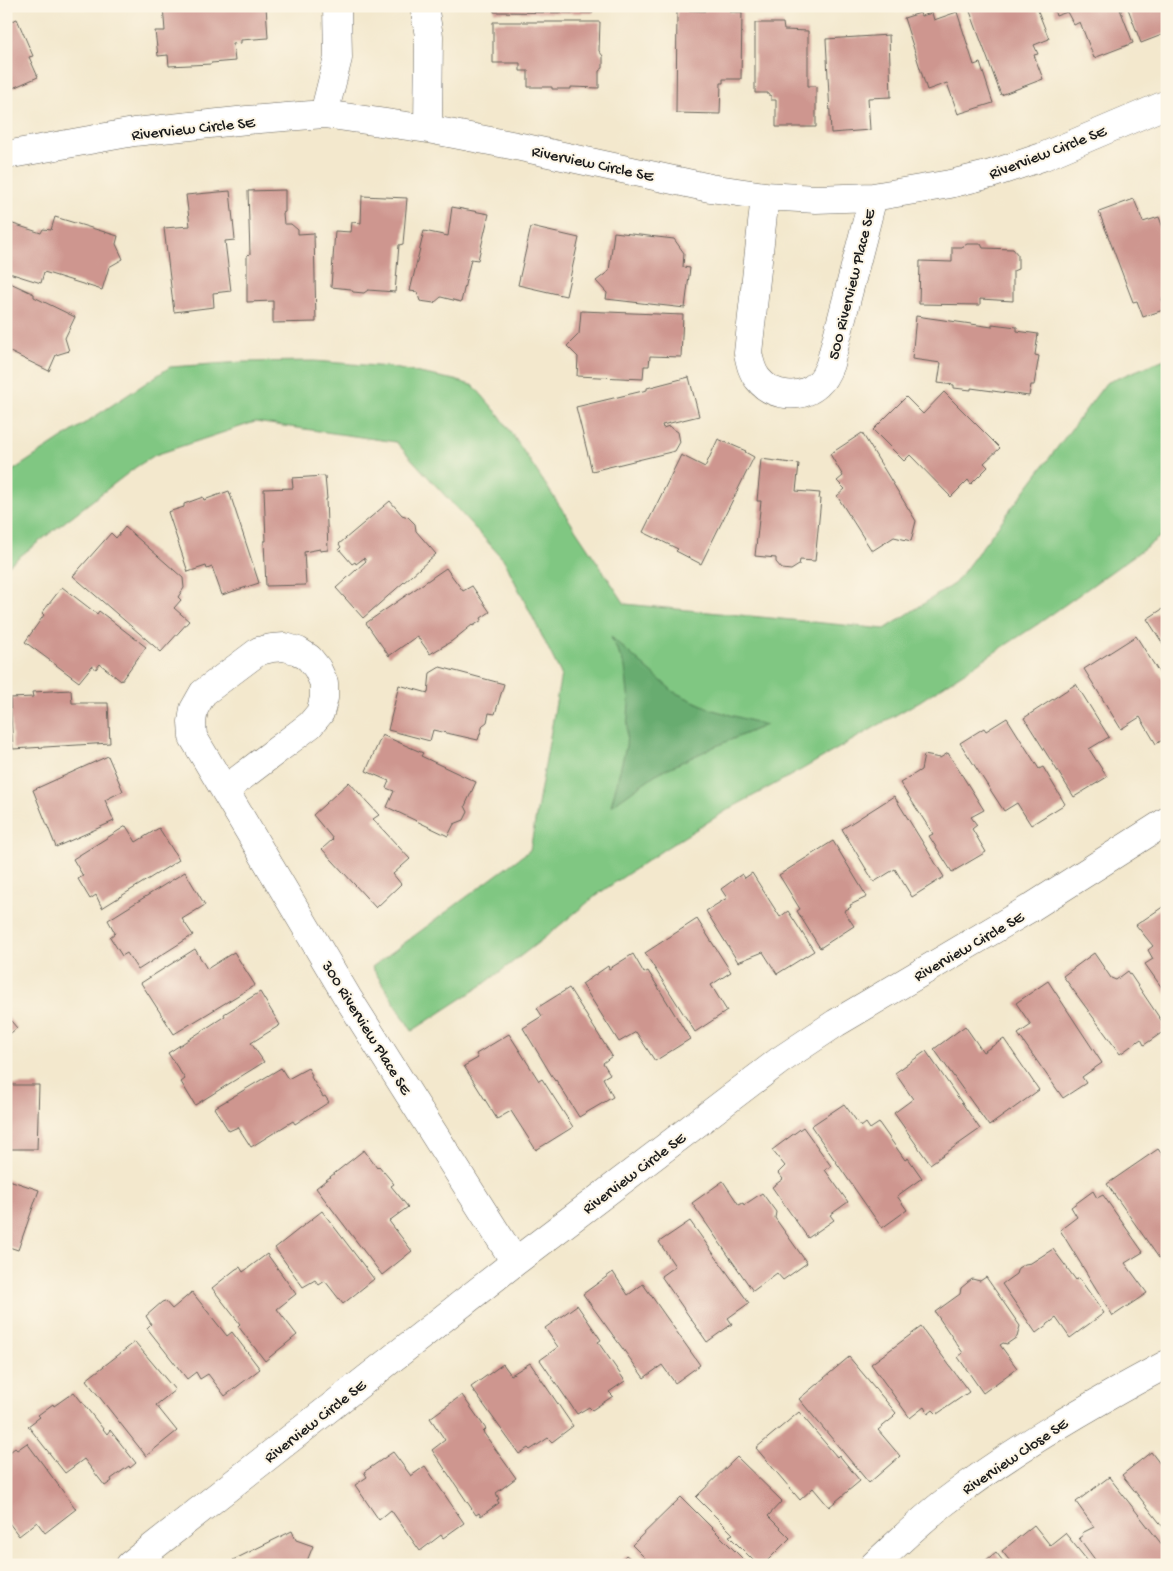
<svg xmlns="http://www.w3.org/2000/svg" width="1173" height="1571" font-family="'Gochi Hand',sans-serif">
<style>
.green{fill:#80c782;stroke:#4e724f}
.forest{fill:#68ac70;stroke:#426446}
.building{fill:#ce968f}
.lines{fill:none;stroke-linecap:round;stroke-linejoin:round}
.minor-casing{stroke:#67635a;stroke-width:29}
.minor{stroke:#fff;stroke-width:28}
.labels{text-anchor:middle;stroke-width:4;stroke-linejoin:round;paint-order:stroke}
.street-label{font-size:16px;fill:#1c1c1c;stroke:#fcf5e5}
</style>
<rect width="100%" height="100%" fill="#fcf5e5"/>
<filter id="ink" filterUnits="userSpaceOnUse"><feTurbulence type="fractalNoise" baseFrequency=".02" numOctaves="2"/><feDisplacementMap in="SourceGraphic" scale="10" xChannelSelector="R" yChannelSelector="G"/><feConvolveMatrix kernelMatrix="1 2 1 2 8 2 1 2 1" color-interpolation-filters="sRGB"/></filter>
<filter id="wash" filterUnits="userSpaceOnUse"><feTurbulence type="fractalNoise" baseFrequency=".0096" numOctaves="4" result="noise"/><feDisplacementMap in="SourceGraphic" scale="20" xChannelSelector="R" yChannelSelector="G"/><feGaussianBlur stdDeviation="1.12" result="paint"/><feColorMatrix in="noise" values="0 0 0 0 0 0 0 0 0 0 0 0 0 0 0 0 0 1.4 0 .05"/><feComposite in="paint" operator="in"/></filter>
<g filter="url(#wash)">
<rect width="100%" height="100%" fill="#f3e8cd"/>
<!-- green -->
<path class="green" d="M1167 358V532L1038 624 920 701 801 770 729 809 666 848 598 894 543 939 484 984 412 1031 372 967 530 850 561 674 504 560 396 442 255 422 155 455 136 467 6 567V475L170 367 242 362 314 361 389 367 455 380 474 386 500 416 625 604 885 629 955 583 1106 383Z"/>
<!-- forest -->
<path class="forest" d="M611 637 674 692 713 710 766 725 714 747 656 774 611 806 626 746 629 702 625 667Z"/>
<g id="blocks">
<!-- building -->
<path class="building" d="M163 6H266L268 38 241 40V43L233 44 235 61 211 63V64L169 66 168 55 158 56 155 31H165Z
M494 6H593V13L494 12Z
M705 6H730V12H742L741 79H723V83H721L720 114 676 113 677 10 705 11Z
M968 6H1036L1049 39 1034 45 1038 54 1034 55 1043 79 1001 95Z
M1053 6H1121L1122 10 1120 9 1133 43 1094 58 1080 22 1074 25 1067 12 1056 16Z
M1127 6H1167V33L1141 43Z
M957 12 974 65 980 63 993 103 958 114 947 83 927 90 904 18 920 13 921 16 932 13 934 20Z
M17 19 33 56 29 57 38 77 6 91V23Z
M493 22H600L599 51 603 56V68L599 71V88L571 87V89H552V87H528V71H520V63H493Z
M755 23H783L784 30 808 31V86H816V127H776V100H771V95H768V93H755Z
M889 35 891 97 868 98 870 130 831 133 826 39Z
M285 190V212L283 213 284 224H291L298 230V234L314 233 316 322 273 323V301L247 302V255L250 254 248 191Z
M230 191 235 240 225 241 231 291 213 293 214 307 174 312 164 228 190 226 186 195Z
M362 196 407 198 403 244 399 245 395 292 368 290 364 293 353 292 351 289 331 287 335 231 351 232 352 222 361 223Z
M1134 199 1143 222 1159 217 1167 238V297L1162 299 1166 309 1143 317 1137 301 1133 302 1099 212Z
M452 207 489 214 478 260 471 259 461 302 441 297 434 303 420 301 417 292 410 291 424 231 448 236Z
M55 217 118 236 116 244 123 259 109 267 102 290 44 272 41 283 6 272V236L10 223 41 233 43 229 51 230Z
M531 227 579 238 566 296 518 285Z
M614 232 674 239 684 253 683 267 690 268 685 308 606 299 607 293 596 281 609 271Z
M967 244H981L983 248 1013 249 1018 255V269L1013 271V301L980 299V305L919 304 920 261 952 262V247H962Z
M6 281 34 294V297L75 317 65 338 69 351 56 355 49 371 6 350Z
M581 311 683 315 681 357 650 356 649 366H644L643 379 577 376 578 357 567 346 579 334Z
M916 316 992 327V324L1017 327V331L1038 334 1035 355 1039 356 1034 385H1031L1029 396 971 388V390L954 388V385L938 383 941 363 912 359Z
M689 377 699 416 662 425 663 428 669 426 678 432 680 442 675 451 592 471 576 407 647 390V388Z
M944 392 1000 448 984 463 988 467 971 484 968 480 951 497 910 455 904 461 873 430 906 397 923 414Z
M862 433 916 521 911 541 894 537 872 551 837 496 845 489 837 481 843 476 830 454Z
M718 439 746 451 745 452 754 457 701 564 676 551 678 549 643 532 681 455 705 467Z
M761 459 799 464 796 491 820 493 819 499H821L815 561 800 560 799 565 791 570 782 569 776 562V558L755 556 761 501H757Z
M325 476 327 499H326L328 550 320 551V549L304 552 306 585 266 586 264 541H266L264 489 293 488 292 478Z
M229 491 259 583 222 595 212 567 207 569 206 566 188 572 168 512 184 507V504L203 497 204 500Z
M390 501 402 515 408 517 415 524 416 531 436 554 363 618 336 588 366 561 364 558 356 564 355 562 352 564 339 549 341 547 339 544Z
M125 527 183 578 184 588 178 597 181 600 174 608 189 621 161 652 73 576 111 533 116 538Z
M446 568 463 591 472 586 490 612 481 618 482 620 473 626 472 625 452 641 430 654 417 636 389 656 366 623Z
M62 587 97 614 99 611 146 647 121 681 100 664 96 669 92 666 79 682 25 642 44 615 42 613Z
M1167 606V650L1147 619Z
M1136 636 1167 685V737L1156 744 1140 717 1121 729 1084 669Z
M440 667 504 684 495 714 489 713 487 722 483 725 478 740 433 730 430 741 388 730 399 685 428 693 430 673Z
M1076 684 1109 737 1089 749 1107 777 1074 797 1024 718Z
M71 690 72 703H108L110 743 13 749 10 698 33 697 32 692Z
M1007 718 1039 769 1043 767 1065 804 1031 825 1017 803 1004 811 960 743 984 728 986 731Z
M382 735 423 753 421 756 476 782 465 806 468 812 464 820 454 824 448 836 387 807 394 791 386 788 389 781 366 771Z
M948 753 984 810 971 817 977 825 972 829 986 852 952 872 929 836 933 834 900 783 921 770 924 755 940 758Z
M108 756 123 791 105 800 114 821 56 847 33 790Z
M349 782 379 815 373 819 410 859 393 874 401 884 376 908 322 849 333 839 313 815Z
M894 796 944 877 912 897 895 869 874 882 842 829Z
M126 826 136 842 159 828 179 860 102 908 96 895 90 899 78 879 83 876 73 859Z
M833 841 867 897 850 905 851 907 844 911 854 926 820 948 797 911 800 909 779 875Z
M185 872 205 905 182 919 193 935 138 970 127 953 122 956 110 937 115 933 108 920Z
M752 873 780 917 788 911 814 951 777 974 763 952 738 962 706 911 727 898 721 889 742 874 745 878Z
M1167 904V995L1145 964 1153 959 1148 950 1153 946 1136 925Z
M697 919 731 972 711 985 727 1011 695 1032 645 953Z
M195 949 207 969 234 952 255 985 174 1034 141 983Z
M1094 953 1111 978 1116 980 1128 971 1167 1029 1144 1045 1141 1039 1120 1054 1063 976Z
M633 954 644 973 648 971 690 1039 655 1061 636 1032 619 1042 582 984 608 966 609 969Z
M1048 981 1102 1063 1082 1077 1086 1083 1063 1098 1018 1034 1031 1025 1016 1003Z
M569 988 612 1056 603 1063 610 1074 603 1078 613 1097 579 1117 556 1080 555 1081 523 1028 542 1016 537 1008Z
M260 992 280 1025 251 1043 264 1062 195 1105 181 1082 185 1079 168 1053 225 1016 224 1014Z
M6 1015 17 1028 6 1037Z
M965 1026 983 1052 1004 1039 1039 1090 989 1126 934 1049Z
M509 1034 539 1081 542 1079 573 1127 536 1150 511 1111 497 1119 464 1066 478 1058 476 1054Z
M926 1051 980 1129 930 1164 894 1113 913 1099 895 1073Z
M281 1068 288 1079 308 1068 312 1075 311 1077 323 1097 325 1096 329 1102 295 1124 293 1121 251 1147 238 1127 229 1131 214 1108Z
M6 1085H39L37 1149H6Z
M844 1104 861 1127 866 1123 870 1129 879 1123 905 1160 908 1158 922 1178 897 1196 907 1210 882 1228 811 1126Z
M803 1127 831 1166 825 1170 848 1202 830 1215 834 1220 808 1238 772 1187 783 1179 778 1173 785 1166 772 1150Z
M1158 1149 1167 1161V1253L1159 1258 1107 1184Z
M364 1150 377 1168 379 1166 394 1184 391 1186 408 1207 389 1221 412 1251 382 1275 316 1188Z
M6 1179 39 1190 18 1250 6 1246Z
M723 1181 739 1205 743 1203 744 1205 762 1193 776 1212 775 1218 807 1263 783 1280 777 1273 753 1291 692 1203Z
M1093 1191 1097 1198 1103 1195 1143 1252 1125 1263 1147 1293 1113 1316 1060 1230 1077 1217 1071 1207Z
M322 1211 374 1279 343 1304 325 1281 319 1285 315 1280 303 1287 275 1248Z
M690 1221 749 1303 728 1318 732 1324 707 1342 661 1276 675 1266 659 1242Z
M1053 1249 1076 1280 1079 1278 1104 1313 1070 1338 1056 1318 1036 1333 1002 1284 1016 1274 1018 1268 1025 1264 1031 1263Z
M267 1254 296 1294 277 1309 297 1335 265 1361 238 1326 240 1324 212 1288 236 1269 240 1267 243 1272Z
M613 1272 628 1295 643 1284 700 1365 675 1383 662 1365 644 1378 583 1294Z
M986 1277 1020 1326 1017 1337 1007 1344 1003 1343 1000 1345 1017 1368 983 1393 958 1357 963 1353 935 1312 960 1294 961 1288 972 1279 980 1281Z
M192 1292 227 1336 232 1332 260 1369 225 1396 208 1374 200 1379 196 1372 187 1379 147 1328 151 1324 146 1316 162 1302 165 1301 172 1309Z
M577 1305 601 1340 598 1342 625 1381 609 1392 613 1396 592 1410 589 1407 577 1414 540 1360 558 1347 545 1328Z
M921 1327 969 1392 937 1414 933 1410 928 1414 924 1407 910 1418 871 1364Z
M135 1342 175 1390 156 1405 177 1431 146 1456 86 1380Z
M849 1357 896 1413 893 1416 894 1417 878 1430 900 1456 869 1483 799 1399Z
M530 1363 573 1426 552 1442 548 1438 530 1450 528 1448 519 1454 471 1387 503 1364 511 1375Z
M74 1392 107 1434 110 1430 136 1463 130 1468 129 1466 111 1479 112 1481 105 1486 84 1459 65 1473 28 1426 40 1417 38 1415 53 1404 54 1406Z
M462 1395 486 1429 483 1432 516 1478 496 1493 499 1499 497 1500 499 1503 481 1516 479 1513 476 1515 432 1450 445 1440 430 1418Z
M799 1412 837 1457 839 1455 860 1481 829 1507 813 1488 800 1500 756 1448Z
M27 1443 76 1509 45 1533 37 1522 19 1536 6 1519V1455L15 1448 17 1450Z
M393 1452 411 1476 425 1466 464 1523 443 1538 441 1535 420 1551 391 1510 379 1520 355 1485 367 1477 364 1472Z
M1151 1452 1167 1473V1532L1122 1475Z
M737 1457 782 1501 768 1516 790 1538 763 1565H758L729 1536 733 1534 696 1497Z
M1109 1477 1167 1551V1557L1157 1565H1099L1079 1538 1083 1535 1082 1533 1094 1527 1076 1502Z
M681 1497 749 1565H652L632 1545Z
M1034 1525 1050 1545 1065 1533 1091 1565H1013L1002 1551Z
M292 1531 296 1540 313 1546 307 1561 309 1565H235L233 1560Z
M996 1552 1006 1565H980Z
M626 1555 638 1565H617Z"/>
</g>
</g>
<g filter="url(#ink)">
<use href="#blocks" fill-opacity="0" stroke="#67635a" stroke-width="1"/>
<g class="lines">
<!-- minor casing -->
<g class="minor-casing">
<path id="minor" d="M424 6 429 36 428 129
M324 114 338 58 337 6
M6 155 134 132 247 120 324 114 428 129 521 147 710 188 765 196 816 199 873 197 950 184 991 174 1042 157 1167 104
M765 196 748 353C750 363 752 372 758 379 772 397 801 400 818 384 824 379 827 372 830 364L873 197
M226 789 310 725 320 713 324 698V683L317 668 309 658 298 651 285 647 272 648 259 651 203 693 194 709 192 722 193 737 348 998 515 1262
M130 1565 515 1262 779 1061 836 1023 1032 907 1167 821
M874 1565C897 1544 920 1521 945 1502 1014 1449 1090 1405 1167 1364"/>
</g>
<!-- minor -->
<use href="#minor" class="minor"/>
</g>
</g>
<g class="labels">
<!-- street labels -->
<g class="street-label">
<text transform="translate(193 127) rotate(-6)" y="6">Riverview Circle SE</text>
<text transform="translate(1047 151) rotate(-21)" y="6">Riverview Circle SE</text>
<text transform="translate(593 162) rotate(12)" y="6">Riverview Circle SE</text>
<text transform="translate(850 284) rotate(-76)" y="6">500 Riverview Place SE</text>
<text transform="translate(968 945) rotate(-30)" y="6">Riverview Circle SE</text>
<text transform="translate(368 1027) rotate(58)" y="6">300 Riverview Place SE</text>
<text transform="translate(633 1172) rotate(-37)" y="6">Riverview Circle SE</text>
<text transform="translate(314 1420) rotate(-38)" y="6">Riverview Circle SE</text>
<text transform="translate(1014 1455) rotate(-34)" y="6">Riverview Close SE</text>
</g>
</g>
<!-- margin -->
<rect width="1173" height="1571" fill="none" stroke="#fcf5e5" stroke-width="25"/>
</svg>
